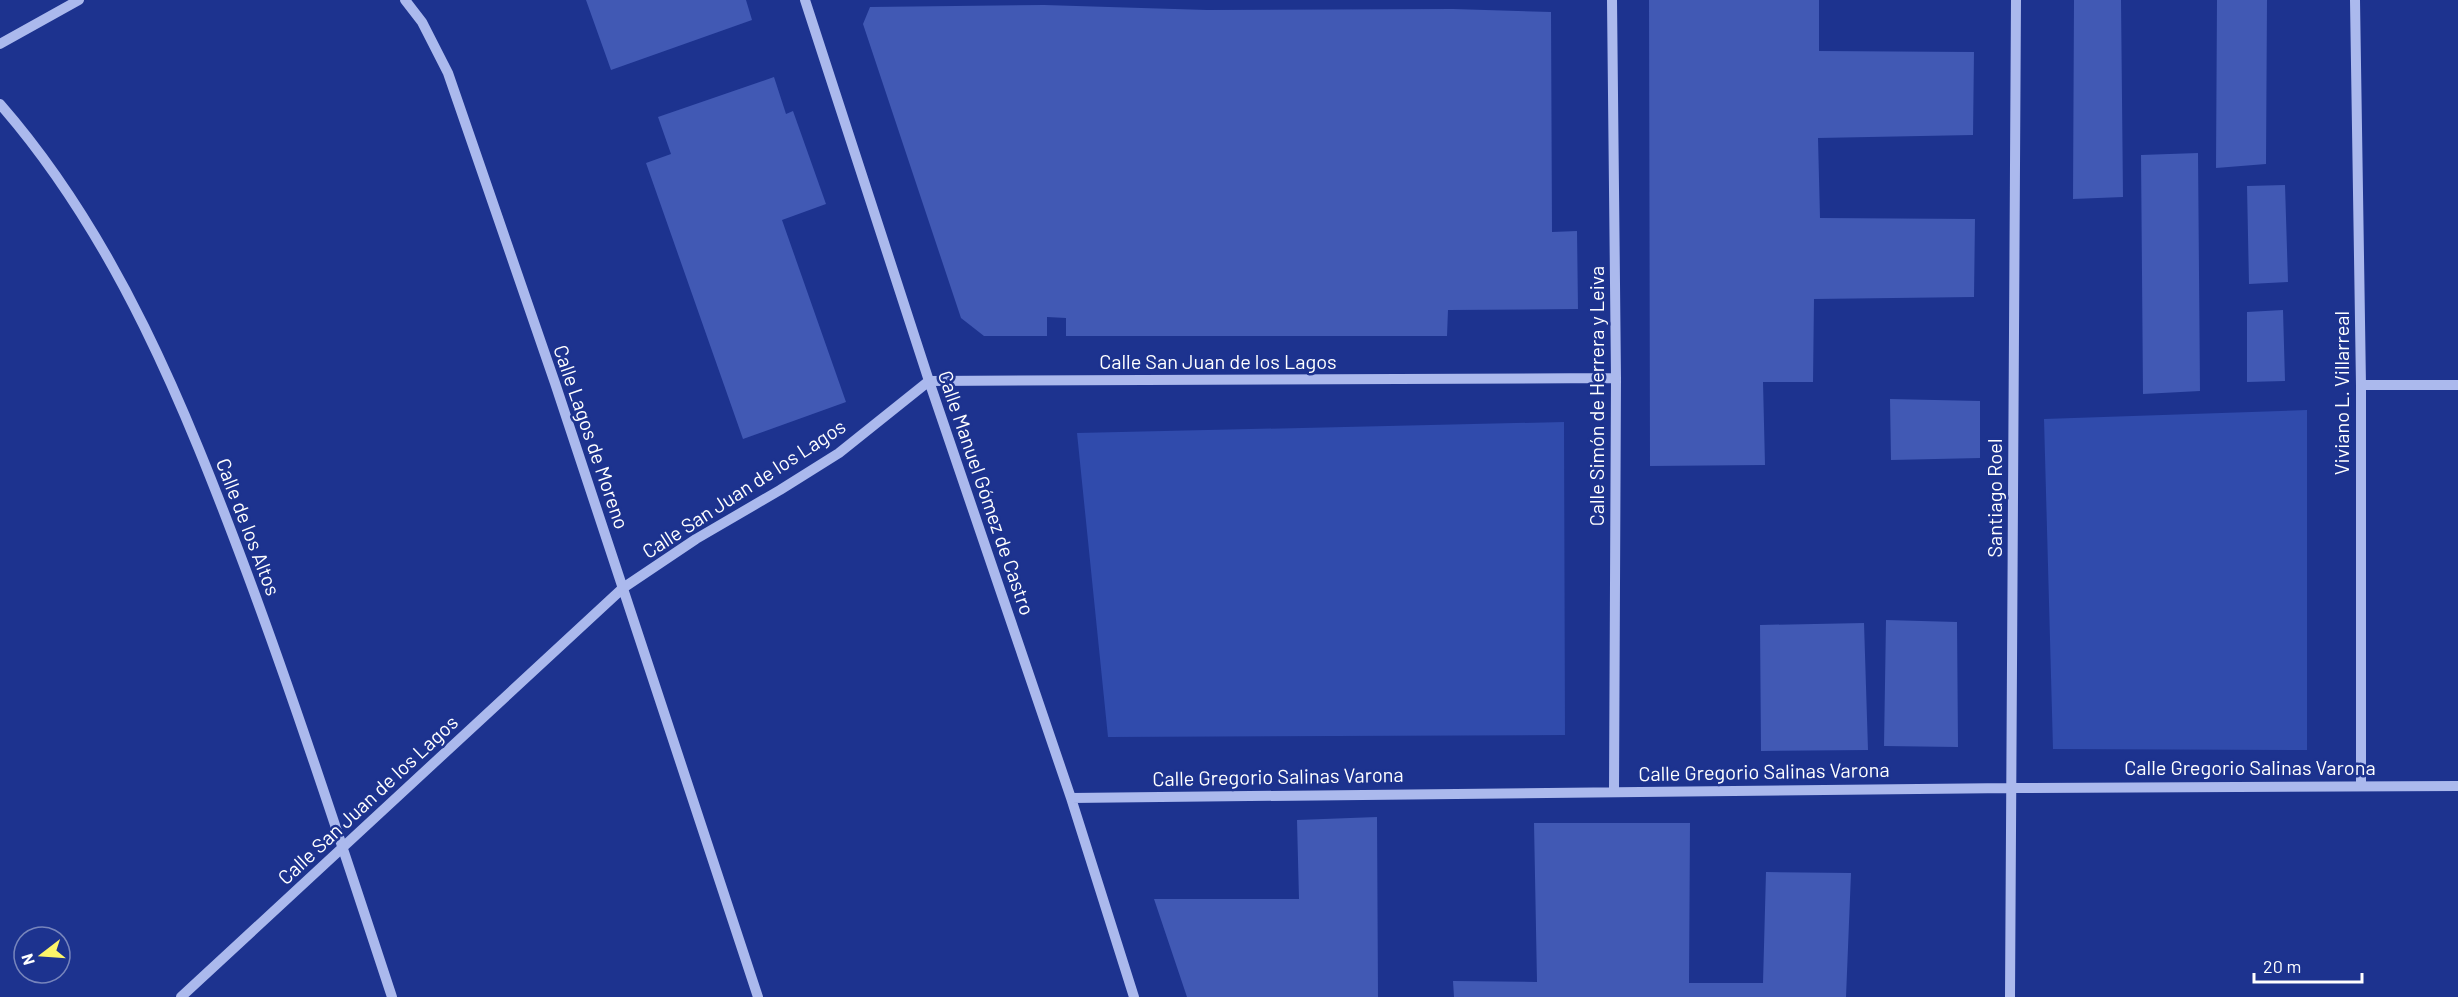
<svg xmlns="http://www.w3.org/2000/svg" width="2458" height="997" font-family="Barlow,sans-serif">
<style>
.green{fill:#304bac}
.building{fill:#4159b4}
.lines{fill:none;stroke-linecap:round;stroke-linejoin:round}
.minor{stroke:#abb9ed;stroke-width:10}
.labels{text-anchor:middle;stroke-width:5;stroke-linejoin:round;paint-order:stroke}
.street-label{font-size:20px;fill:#fff;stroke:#1d338f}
</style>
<rect width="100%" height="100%" fill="#1d338f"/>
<!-- green -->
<path class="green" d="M2307 410V750L2053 749 2044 419Z
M1564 422 1565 735 1108 737 1077 433Z"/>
<!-- building -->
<path class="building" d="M586 0H746L752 20 611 70Z
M1649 0H1819V51L1974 52 1973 135 1818 138 1820 218 1975 219 1974 297 1814 299 1813 382H1763L1765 465 1650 466Z
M2074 0H2121L2123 197 2073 199Z
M2217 0H2267L2266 164 2216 168Z
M1044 5 1207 10 1453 9 1551 12 1552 232 1577 231 1578 309 1448 310 1447 336H1066V318L1047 317V336H984L961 318 863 24 870 7Z
M774 77 786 114 793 111 826 204 782 220 846 402 743 439 646 163 671 154 658 117Z
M2198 153 2200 391 2143 394 2141 155Z
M2285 185 2288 282 2249 284 2247 186Z
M2283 310 2285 381 2247 382V312Z
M1890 399 1980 401V458L1891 460Z
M1886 620 1957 622 1958 747 1884 746Z
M1864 623 1868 750 1761 751 1760 625Z
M1377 817 1378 997H1187L1154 899H1299L1297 820Z
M1534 823H1690L1689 983H1763L1766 872 1851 873 1846 997H1454L1453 981 1537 982Z"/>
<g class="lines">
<!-- minor -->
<path class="minor" d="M405 0 422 22 448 73 555 383 758 997
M805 0 929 381 1071 798 1134 997
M1612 0 1616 378 1614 791
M2355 0 2361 385V785
M0 44 79 0
M0 104C117 238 185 407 247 573 299 713 345 855 392 997
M2361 385H2458
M1071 798 2011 788 2458 786
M181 997 623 588 696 539 780 490 839 453 929 381 1616 378
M2010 997 2016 0"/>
</g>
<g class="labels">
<!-- street labels -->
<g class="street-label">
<text x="1218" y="369">Calle San Juan de los Lagos</text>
<text transform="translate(2342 393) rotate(-90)" y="7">Viviano L. Villarreal</text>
<text transform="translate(1597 396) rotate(-90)" y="7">Calle Simón de Herrera y Leiva</text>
<text transform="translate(591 437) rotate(71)" y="7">Calle Lagos de Moreno</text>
<text transform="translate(744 489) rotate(-33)" y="7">Calle San Juan de los Lagos</text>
<text transform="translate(986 493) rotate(71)" y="7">Calle Manuel Gómez de Castro</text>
<text transform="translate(1995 498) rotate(-90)" y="7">Santiago Roel</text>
<text transform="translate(248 527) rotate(69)" y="7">Calle de los Altos</text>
<text x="2250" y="775">Calle Gregorio Salinas Varona</text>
<text transform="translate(1764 772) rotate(-1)" y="7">Calle Gregorio Salinas Varona</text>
<text transform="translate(1278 777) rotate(-1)" y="7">Calle Gregorio Salinas Varona</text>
<text transform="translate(368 800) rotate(-43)" y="7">Calle San Juan de los Lagos</text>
</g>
</g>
<!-- north arrow -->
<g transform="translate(42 955) rotate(253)"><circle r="28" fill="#1d338f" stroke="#7785bc" stroke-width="1.5"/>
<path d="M0-4.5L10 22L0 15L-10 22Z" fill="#fdf569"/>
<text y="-9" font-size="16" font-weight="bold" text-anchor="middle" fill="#ffffff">N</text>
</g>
<!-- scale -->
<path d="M2254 973v9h108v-9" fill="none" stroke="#ffffff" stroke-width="3"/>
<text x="2263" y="973" font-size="18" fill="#ffffff" stroke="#1d338f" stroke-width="4.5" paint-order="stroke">20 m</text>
</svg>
